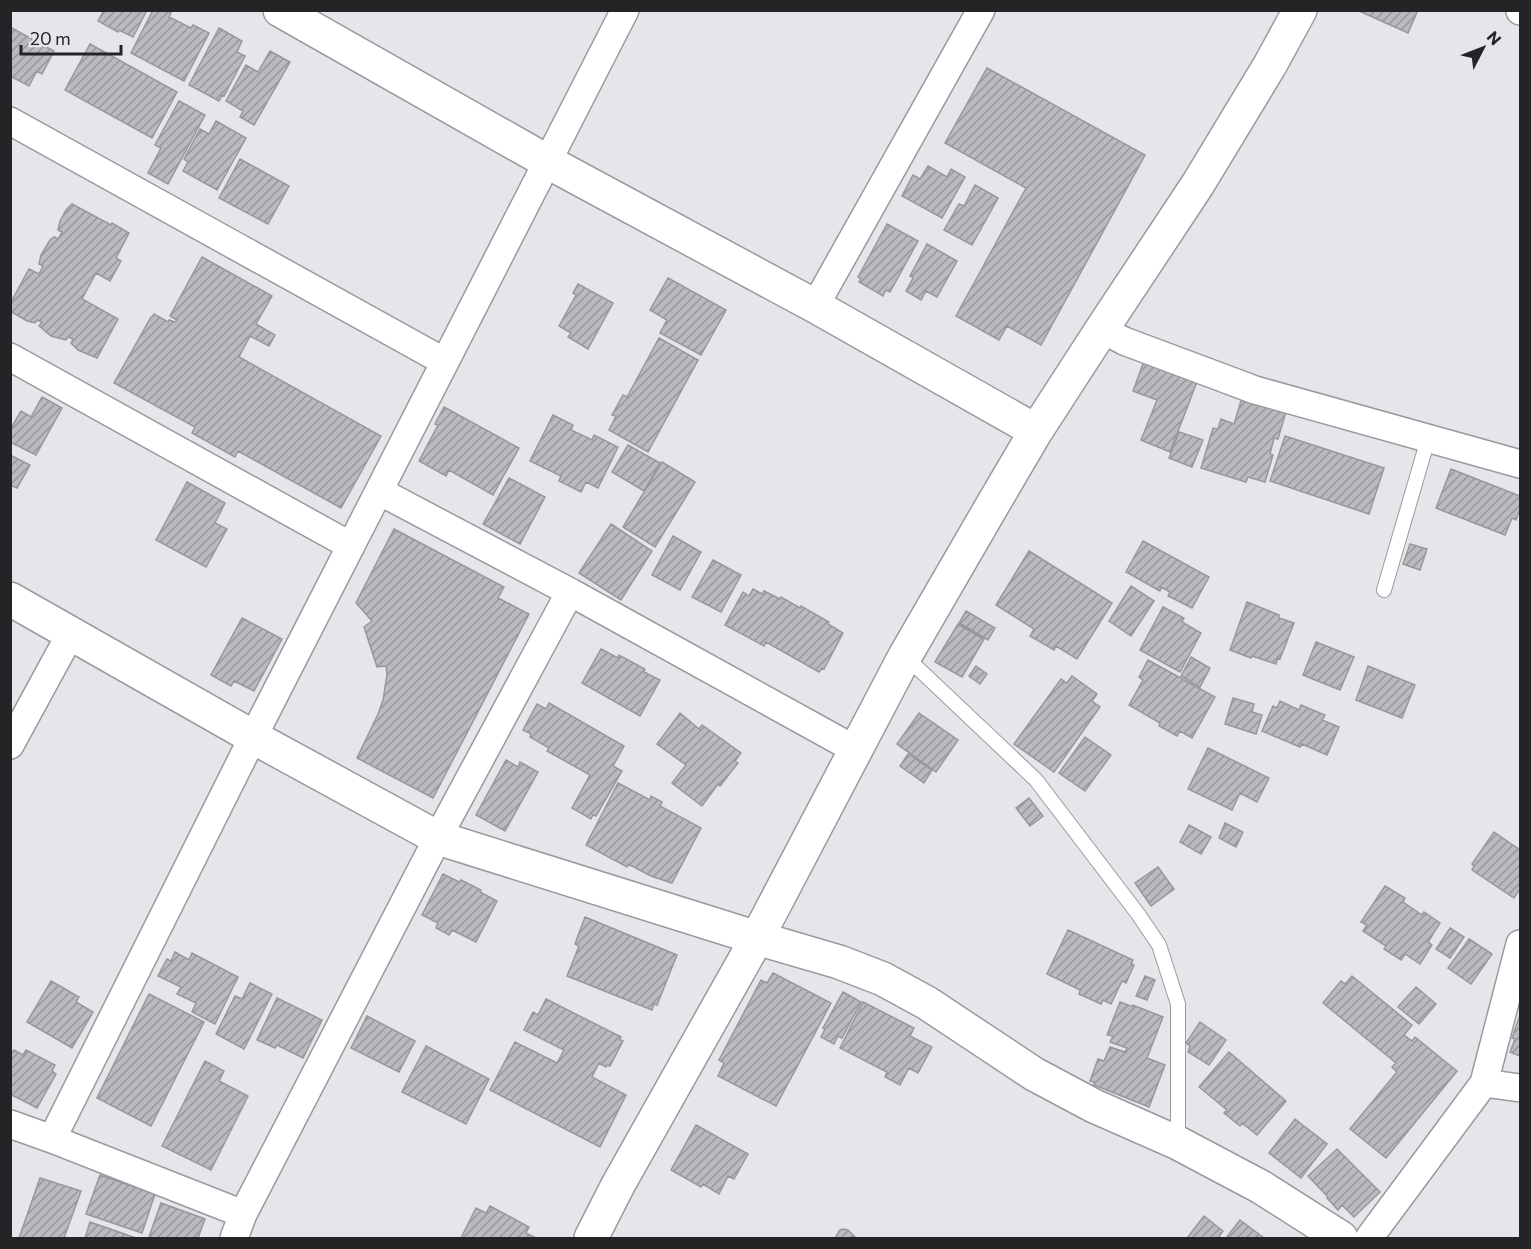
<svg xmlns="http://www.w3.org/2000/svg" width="1531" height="1249" font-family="Commissioner,sans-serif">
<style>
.building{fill:url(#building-hatch);stroke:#97989d;stroke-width:1.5}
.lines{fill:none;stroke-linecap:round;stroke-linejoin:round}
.lane-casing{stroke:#999a9f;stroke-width:16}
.street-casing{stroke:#999a9f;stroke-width:30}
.secondary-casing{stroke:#999a9f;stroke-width:36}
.lane{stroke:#fff;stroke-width:14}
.street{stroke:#fff;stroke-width:27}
.secondary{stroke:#fff;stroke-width:33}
</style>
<defs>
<pattern id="building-hatch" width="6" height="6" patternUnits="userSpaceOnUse" patternTransform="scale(1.5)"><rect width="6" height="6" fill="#bababf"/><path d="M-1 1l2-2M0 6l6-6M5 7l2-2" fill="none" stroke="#97979b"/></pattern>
</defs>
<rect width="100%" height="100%" fill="#e5e6ea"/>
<!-- building -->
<path class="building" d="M104 10H147L133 37 119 30 118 32 98 21Z
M153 10H167L171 13 169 17 191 28 193 25 209 33 184 81 131 53Z
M1357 10H1418L1408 33Z
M10 27 54 51 42 74 37 71 29 86 10 76Z
M219 28 242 41 237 52 245 56 224 96 222 95 219 101 189 85Z
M90 44 177 92 152 138 65 90Z
M270 51 290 62 254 125 240 117 243 111 226 101 246 65 258 72Z
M987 68 1145 155 1041 345 1007 326 999 340 956 316 1026 188 945 143Z
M179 101 205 115 168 184 148 173 161 148 155 145Z
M216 121 246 138 217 190 183 171 188 162 184 159 200 129 209 134Z
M240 159 289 186 268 224 219 198Z
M928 166 947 177 951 169 965 177 942 218 902 196 913 175 920 179Z
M975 185 998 198 972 245 944 230 959 204 964 206Z
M72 204 111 225 112 223 129 233 116 258 121 261 110 281 96 273 82 299 118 319 97 358 78 350 71 343 73 339 68 337 66 340 51 336 39 326 42 322 37 320 35 323 27 321 10 311V304L29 269 39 274 43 266 39 264 41 255 50 240 54 237 58 239 62 232 58 230 60 221 66 210Z
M887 224 918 241 890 292 886 290 883 296 859 282 861 278 858 277Z
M927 244 957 261 937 297 926 291 921 300 906 291 913 278 910 276Z
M202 257 272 296 256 324 275 335 269 346 250 336 239 357 381 436 341 508 238 451 235 457 192 433 195 427 114 383 151 317H152L154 314 168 322 169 320 175 322 177 320 170 316Z
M668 278 726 310 701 355 660 333 667 320 650 310Z
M578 284 613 303 588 349 568 337 571 333 559 326 576 295 573 293Z
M659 338 698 360 648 452 609 430 616 416 612 415 623 395 627 397Z
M1144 361 1197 382 1170 452 1141 440 1157 400 1133 391Z
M1243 394 1287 408 1278 439 1274 438 1270 454 1273 455 1265 482 1248 477 1246 482 1201 468 1213 428 1218 429 1221 419 1234 424Z
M42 397 62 408 36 455 10 442V430L21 411 31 417Z
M444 407 519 448 493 495 449 470 446 476 419 461 438 425 435 424Z
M553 415 573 425 571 430 592 440 594 435 618 447 598 488 586 482 581 492 559 481 561 476 530 461Z
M1179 432 1203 440 1192 467 1169 458Z
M1285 436 1384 468 1369 514 1270 481Z
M628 445 660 463 644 491 612 472Z
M10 455 30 465 17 488 10 485Z
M662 462 695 482 655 547 623 527Z
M1451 469 1520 496V509L1516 520 1512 518 1505 535 1436 508Z
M509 478 545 497 520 544 483 524Z
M187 482 225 503 215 523 227 529 206 567 156 540Z
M611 524 652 551 621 600 579 573Z
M394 529 504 587 498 598 529 614 433 798 357 758 378 714 383 700 387 674 386 666 377 667 364 627 372 621 356 603Z
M673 536 701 552 680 590 652 575Z
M1143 541 1209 577 1192 608 1168 596 1170 592 1161 587 1160 591 1126 572Z
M1410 544 1427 549 1420 570 1403 564Z
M1029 551 1112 603 1077 659 1056 646 1054 650 1030 636 1034 629 996 605Z
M713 560 741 575 721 612 692 597Z
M1131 586 1154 601 1131 636 1109 621Z
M753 589 762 594 764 591 780 599 781 597 800 608 801 606 829 622 828 624 843 633 824 669 822 668 819 672 766 642 764 646 725 625 743 592 749 596Z
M1247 602 1279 615V618L1294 623 1280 659 1278 658 1276 664 1252 656 1251 658 1230 650Z
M1163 607 1184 618 1182 622 1201 633 1180 672 1140 650Z
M966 611 995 628 988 640 959 623Z
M242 618 282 639 254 691 234 681 231 686 211 675Z
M958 624 984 639 962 677 935 662Z
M1316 642 1354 657 1340 690 1303 675Z
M601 649 618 658 619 655 645 669 644 672 660 680 640 716 582 683Z
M1191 657 1210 668 1200 687 1181 676Z
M1148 660 1215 697 1192 738 1180 731 1177 736 1159 726 1160 723 1129 705 1143 680 1139 677Z
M976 666 987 674 980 684 969 676Z
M1368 666 1415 685 1402 718 1356 700Z
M1072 676 1097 694 1092 701 1100 707 1054 772 1014 744 1061 679 1067 683Z
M1233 698 1254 704 1252 712 1262 715 1256 734 1225 724Z
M1280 701 1299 710 1301 705 1325 715 1322 720 1339 727 1327 755 1302 744 1300 747 1262 731 1273 706 1277 708Z
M549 703 624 746 613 766 622 771 596 816 593 815 591 819 572 808 590 775 547 751 549 748 530 737 531 734 523 730 537 704 546 709Z
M680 713 699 729 702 725 741 753 735 761 738 763 720 786 718 784 702 806 672 783 686 765 657 744Z
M919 713 958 740 936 772 897 744Z
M1085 737 1111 755 1085 791 1059 773Z
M1208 748 1269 778 1257 802 1240 793 1232 810 1188 789Z
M908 754 932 770 924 783 900 766Z
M506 760 518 767 520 762 538 772 505 831 476 815Z
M618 783 650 800 651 796 662 802 660 806 701 828 672 883 651 876 628 864 627 867 586 845Z
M1029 798 1043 816 1030 826 1016 808Z
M1225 823 1243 832 1236 847 1219 838Z
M1189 825 1211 837 1201 854 1180 842Z
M1494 832 1520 850V889L1514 898 1472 870 1474 866 1472 864Z
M1158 867 1174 889 1151 906 1135 883Z
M443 874 459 882 461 880 481 890 480 892 497 901 476 942 452 930 449 935 436 928 438 923 422 915Z
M1385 886 1405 898 1403 902 1422 915 1424 912 1440 923 1428 942 1432 945 1420 964 1405 954 1401 960 1384 949 1386 946 1363 931 1367 925 1361 922Z
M585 917 677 955 657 1005 654 1004 652 1010 567 976 579 946 575 944Z
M1450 928 1464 937 1450 958 1436 949Z
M1068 930 1133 960 1131 963 1134 965 1126 983 1122 981 1111 1004 1103 1000 1101 1004 1079 994 1080 990 1047 974Z
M1469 939 1492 954 1471 984 1448 968Z
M175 952 189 960 192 953 238 977 215 1024 192 1012 196 1003 177 994 181 987 158 976 167 959 171 961Z
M773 973 831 1003 776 1106 718 1076 724 1063 719 1060 761 980 767 983Z
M1145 976 1155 980 1147 1000 1136 996Z
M1352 976 1412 1025 1404 1035 1412 1041 1415 1037 1457 1071 1386 1158 1350 1129 1397 1072 1392 1067 1396 1063 1323 1003 1341 981 1345 984Z
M51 981 79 997 76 1002 93 1012 72 1048 27 1022Z
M250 983 272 994 244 1049 216 1034 235 996 242 999Z
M1416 987 1436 1004 1419 1024 1398 1007Z
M843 992 861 1002 842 1038 838 1036 834 1044 821 1037 825 1029 823 1028Z
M149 994 204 1022 151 1126 97 1098Z
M277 998 322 1020 303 1058 277 1045 275 1048 257 1040Z
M546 999 621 1037 620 1040 623 1041 610 1066 607 1065 606 1067 599 1063 592 1077 626 1095 600 1147 490 1090 515 1042 557 1063 564 1050 524 1030 533 1012 538 1015Z
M863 1002 914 1028 910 1036 932 1047 918 1073 909 1068 900 1085 885 1077 887 1072 840 1048Z
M1120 1002 1133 1007V1005L1163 1017 1147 1058 1165 1065 1149 1107 1094 1085V1082L1090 1081 1098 1059 1104 1061 1110 1047 1125 1052 1127 1048 1110 1042 1113 1036 1107 1035Z
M1520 1015V1056L1510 1052 1515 1039 1512 1038Z
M367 1016 415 1041 399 1072 351 1048Z
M1200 1022 1226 1040 1209 1065 1188 1052 1190 1046 1186 1043Z
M426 1046 489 1079 466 1124 402 1092Z
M14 1050 23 1055 26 1050 55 1065 52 1071 56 1074 37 1108 10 1094V1056Z
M1229 1052 1286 1101 1257 1135 1242 1123 1240 1126 1224 1113 1227 1110 1199 1087Z
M205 1061 224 1071 219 1081 248 1096 211 1170 162 1146Z
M1295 1119 1327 1144 1301 1178 1269 1153Z
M696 1125 748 1154 734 1179 728 1176 719 1194 703 1184 701 1187 671 1170Z
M1337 1149 1380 1192 1354 1217 1342 1205 1338 1210 1327 1198 1328 1197 1308 1176Z
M100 1175 155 1194 142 1233 86 1214Z
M40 1178 81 1191 64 1238H19Z
M161 1203 205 1219 198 1238H154L149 1237Z
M490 1206 529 1227 526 1233 536 1238H461L476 1208 486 1213Z
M1204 1216 1223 1231 1219 1236 1221 1238H1187Z
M1240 1220 1264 1238H1226Z
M90 1222 136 1238H85Z
M843 1229 848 1230 856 1238H835L840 1230Z"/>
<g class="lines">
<!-- lane casing -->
<g class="lane-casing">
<path id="lane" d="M1384 590 1428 439
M906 657 1036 780 1138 914 1159 945 1178 1004V1143"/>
</g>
<!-- street casing -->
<g class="street-casing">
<path id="street" d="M1520 10V11
M10 121 445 362
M815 306 981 10
M1102 329 1124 341 1255 390 1520 464
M10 357 351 546
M570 592 856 750
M10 745 71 633
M1484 1083 1520 1088
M10 1124 52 1139 243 1214
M52 1139 253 737 625 10
M234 1238 243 1214 445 824 570 592 379 491
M1369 1238 1484 1083 1520 944"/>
</g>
<!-- secondary casing -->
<g class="secondary-casing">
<path id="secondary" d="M280 10 548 162 815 306 1036 431
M10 599 253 737 438 838 757 938 839 962 883 979 927 1003 1034 1074 1094 1106 1178 1143 1261 1187 1341 1238
M591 1238 618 1185 757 938 905 656 989 511 1036 431 1102 329 1198 184 1270 65 1300 10"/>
</g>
<!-- lane -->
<use href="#lane" class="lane"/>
<!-- street -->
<use href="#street" class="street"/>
<!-- secondary -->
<use href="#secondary" class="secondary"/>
</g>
<!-- border -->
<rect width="1531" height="1249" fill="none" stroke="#232425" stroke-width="24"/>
<!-- north arrow -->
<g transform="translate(1483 48) rotate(48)" stroke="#e5e6ea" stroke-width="4.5" paint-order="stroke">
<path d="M0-4.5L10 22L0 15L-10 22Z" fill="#232425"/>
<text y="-9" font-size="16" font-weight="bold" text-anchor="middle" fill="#232425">N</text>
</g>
<!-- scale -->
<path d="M21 45v9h100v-9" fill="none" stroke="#232425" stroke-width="3"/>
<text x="30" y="45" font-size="18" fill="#232425" stroke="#e5e6ea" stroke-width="4.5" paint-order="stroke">20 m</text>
</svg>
